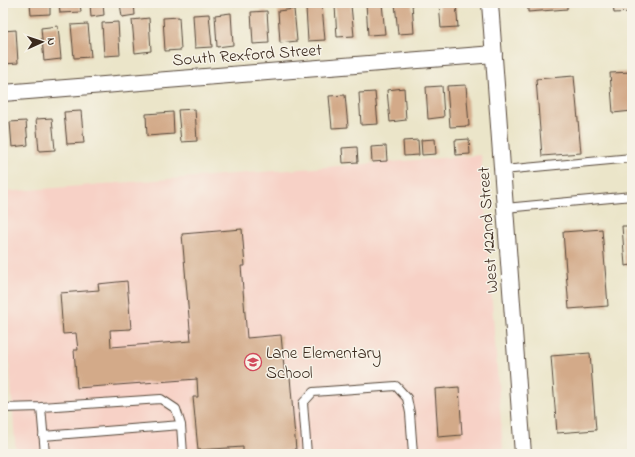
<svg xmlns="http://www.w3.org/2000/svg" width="635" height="457" font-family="'Indie Flower',sans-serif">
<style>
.built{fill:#f7d1c6}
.building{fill:#d3aa89}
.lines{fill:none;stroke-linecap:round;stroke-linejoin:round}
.lane-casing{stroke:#554638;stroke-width:10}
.street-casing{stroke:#554638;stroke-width:18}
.lane{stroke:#fff;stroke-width:8}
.street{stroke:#fff;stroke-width:16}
.labels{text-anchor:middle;stroke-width:3;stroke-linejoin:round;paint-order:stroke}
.street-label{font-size:17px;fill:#3b2a1e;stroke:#f7f3e8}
.poi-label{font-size:17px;fill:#3b2a1e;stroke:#f7f3e8;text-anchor:start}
</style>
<rect width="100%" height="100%" fill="#f7f3e8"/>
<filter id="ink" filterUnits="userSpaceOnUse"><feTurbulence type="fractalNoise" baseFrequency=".025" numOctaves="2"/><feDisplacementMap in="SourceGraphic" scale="8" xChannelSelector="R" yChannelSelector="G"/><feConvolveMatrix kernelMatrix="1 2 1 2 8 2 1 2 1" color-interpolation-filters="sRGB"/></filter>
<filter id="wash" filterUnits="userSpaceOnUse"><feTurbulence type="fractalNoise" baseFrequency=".012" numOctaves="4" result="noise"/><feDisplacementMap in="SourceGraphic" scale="16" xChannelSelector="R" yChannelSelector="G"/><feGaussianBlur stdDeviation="0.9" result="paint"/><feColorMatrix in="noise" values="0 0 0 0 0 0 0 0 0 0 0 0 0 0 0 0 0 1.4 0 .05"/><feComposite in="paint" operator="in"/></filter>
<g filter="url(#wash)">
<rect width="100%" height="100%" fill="#ebe5c9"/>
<!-- built -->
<path class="built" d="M481 155 503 449 444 454H16L3 275V192Z"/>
<g id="blocks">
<!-- building -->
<path class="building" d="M30 3H50V14L31 15Z
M59 3H80L81 12 60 13Z
M90 3H103L104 15 91 17Z
M120 3H134L135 15 122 17Z
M151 3H167V4L151 6Z
M366 3H382L385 34 368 35Z
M395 3H412L414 33 398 34Z
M439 3H456L458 27 441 28Z
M528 3H567V9L528 12Z
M613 3H632V12L614 13Z
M351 5 354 36 337 37 335 6Z
M322 7 325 40 308 41 306 8Z
M294 9 297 41 280 43 278 11Z
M267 11 269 43 253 44 251 12Z
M231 13 233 45 217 47 215 15Z
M209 14 212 47 195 48 193 15Z
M179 17 181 50 165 51 163 18Z
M149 18 151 51 135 53 132 20Z
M118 22 120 55 104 56 102 23Z
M88 24 91 57 74 58 71 25Z
M58 26 61 59 44 61 41 28Z
M16 30 18 63 3 64V31Z
M632 72V111L613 113 610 73Z
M574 76 581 153 542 156 536 79Z
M466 85 469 126 450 127 447 86Z
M442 86 444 117 428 119 426 87Z
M404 88 406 120 390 122 387 90Z
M375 92 378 124 361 125 359 93Z
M345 95 348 127 332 128 329 96Z
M195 109 197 141 181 142 178 110Z
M81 111 84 143 67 144 64 112Z
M173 112 174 134 147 136 146 114Z
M52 118 55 150 39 151 36 119Z
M26 121 28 145 12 147 10 122Z
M435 139 436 154 422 155 421 140Z
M469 139 470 154 456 155 455 140Z
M418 140 419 155 404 156 403 141Z
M386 146 387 161 372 162 371 147Z
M357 147 358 162 343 163 342 148Z
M622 226H632V265L625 266Z
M242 229 245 266H241L247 338 281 335 285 378 290 377 296 450 249 454H243V447L198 450 193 397H198L197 379 77 388 74 350H78L76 333 63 334 60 293 99 290 98 284 127 281 131 329 110 330 111 347 191 341 182 234Z
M602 229 608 306 569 309 563 232Z
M590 353 596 430 557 433 551 356Z
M459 387 462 435 438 437 435 389Z"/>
</g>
</g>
<g filter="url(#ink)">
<use href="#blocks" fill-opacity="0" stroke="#554638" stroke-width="1"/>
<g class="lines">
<!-- lane casing -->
<g class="lane-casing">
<path id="lane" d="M502 170 632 158
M505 208 632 196
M41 407 45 454
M3 408 41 407 161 399 176 409 181 425 183 454
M43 436 181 425
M307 454 303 403 313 392 396 386 407 398 410 413 413 454"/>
</g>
<!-- street casing -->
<g class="street-casing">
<path id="street" d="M490 3 523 454
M3 93 494 54"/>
</g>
<!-- lane -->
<use href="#lane" class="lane"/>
<!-- street -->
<use href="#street" class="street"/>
</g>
</g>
<!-- icons -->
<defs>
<g id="school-ring" transform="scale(0.9)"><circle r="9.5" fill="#f7f3e8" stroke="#d1495b" stroke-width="1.5"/><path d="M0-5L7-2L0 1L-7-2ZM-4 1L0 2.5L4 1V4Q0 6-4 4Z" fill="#d1495b"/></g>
</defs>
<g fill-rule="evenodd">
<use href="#school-ring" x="253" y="362"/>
</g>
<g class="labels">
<!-- street labels -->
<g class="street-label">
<text transform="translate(247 54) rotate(-4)" y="6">South Rexford Street</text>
<text transform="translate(487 230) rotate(-94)" y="6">West 122nd Street</text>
</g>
<!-- poi labels -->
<g class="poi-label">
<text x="266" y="358">Lane Elementary<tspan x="266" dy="20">School</tspan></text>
</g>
</g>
<!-- margin -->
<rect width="635" height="457" fill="none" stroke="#f7f3e8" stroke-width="16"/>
<!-- north arrow -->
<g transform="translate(42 42) rotate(87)" stroke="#f7f3e8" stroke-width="3" paint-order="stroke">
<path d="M0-3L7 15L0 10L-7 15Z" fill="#3b2a1e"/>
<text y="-6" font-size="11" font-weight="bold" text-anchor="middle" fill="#3b2a1e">N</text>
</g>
</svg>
